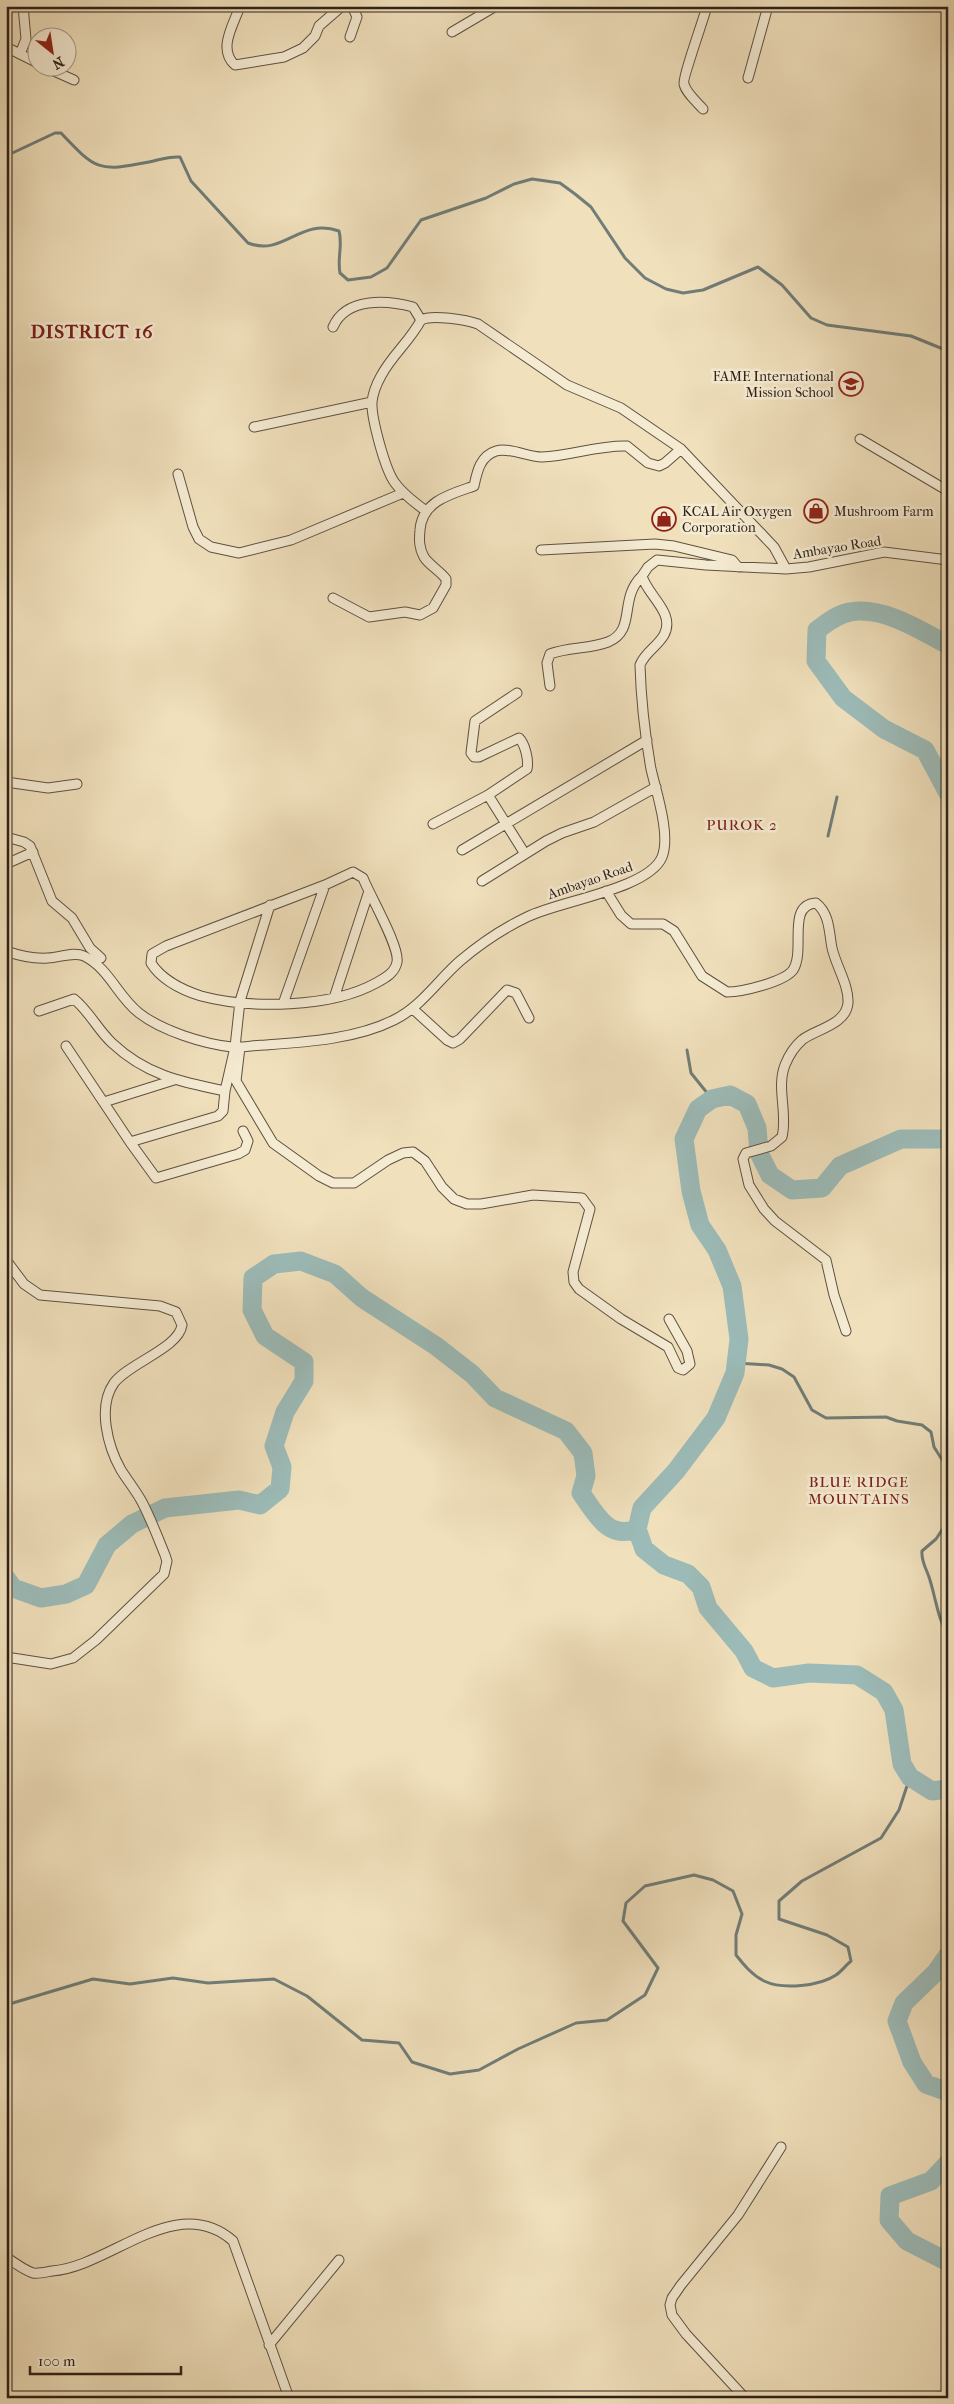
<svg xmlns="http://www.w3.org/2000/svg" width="954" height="2404" font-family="'IM FELL French Canon',serif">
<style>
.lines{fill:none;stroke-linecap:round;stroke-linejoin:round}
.stream{stroke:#707d78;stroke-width:3}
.river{stroke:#9cbbb8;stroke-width:19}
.minor-casing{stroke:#5e5140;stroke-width:11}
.minor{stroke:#f5ebd3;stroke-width:9}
.labels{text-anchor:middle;stroke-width:5;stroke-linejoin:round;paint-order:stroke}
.poi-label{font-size:14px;fill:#2e2117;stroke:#f5ebd3;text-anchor:start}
.street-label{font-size:14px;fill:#2e2117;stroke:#f5ebd3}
.neighbourhood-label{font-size:15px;letter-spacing:1px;fill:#7a1f14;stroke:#f5ebd3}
.district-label{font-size:19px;font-weight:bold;letter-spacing:1px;fill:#7a1f14;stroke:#f5ebd3}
</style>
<rect width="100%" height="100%" fill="#f0e0bc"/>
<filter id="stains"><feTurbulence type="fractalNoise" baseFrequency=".004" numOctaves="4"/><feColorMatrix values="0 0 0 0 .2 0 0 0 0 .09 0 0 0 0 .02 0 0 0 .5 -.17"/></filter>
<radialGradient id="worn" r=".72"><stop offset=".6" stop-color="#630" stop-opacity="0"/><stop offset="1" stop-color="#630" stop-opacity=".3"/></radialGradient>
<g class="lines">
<!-- stream -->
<path class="stream" d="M6 156 55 133H61C96 170 98 172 149 162 159 160 169 156 180 157L191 181 248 243C284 257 300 217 339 231 343 245 337 258 340 273L348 280 371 277 387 268 421 220 486 198 514 184 532 179 560 183 575 194 591 207 625 258 645 278 666 289 683 293 703 290 758 267 782 285 811 318 827 325 911 336 948 351
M828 836 837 797
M687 1050 691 1073 712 1099
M736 1363 769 1365 782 1369 794 1377 812 1410 826 1418 886 1417 897 1421 922 1425 931 1432 934 1447 948 1469
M948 1521 936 1539 922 1551C921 1561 926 1568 929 1577 936 1598 937 1617 948 1636
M6 2005 93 1979 130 1984 173 1978 208 1983 274 1979 307 1996 362 2040 399 2043 412 2062 450 2074 479 2070 518 2049 576 2023 607 2020 645 1995 658 1968 623 1921 626 1903 645 1886 694 1875 713 1880 733 1891 742 1914 736 1935V1955C744 1965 752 1975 764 1981 783 1990 820 1986 836 1975 842 1971 846 1965 851 1961L848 1947 827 1935 779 1919V1901L802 1881 881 1838 899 1810 910 1777"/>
<!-- river -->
<path class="river" d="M948 645C920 630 883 606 850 612 837 614 827 623 817 630L816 661 843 698 884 729 925 750 948 793
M948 1139H901L840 1166 822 1188 792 1190 770 1175 759 1153 757 1128 747 1104 730 1095 712 1099 698 1109 684 1139 691 1191 700 1225 717 1250 732 1286 739 1339 735 1373 716 1418 676 1471 642 1508 637 1529 644 1549 664 1565 688 1574 701 1587 708 1608 744 1651 753 1668 773 1678 809 1673 857 1675 884 1692 894 1710 902 1764 910 1777 932 1791 948 1789
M6 1578 13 1588 41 1598 66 1594 86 1585 107 1545 132 1524 165 1508 239 1500 260 1505 280 1489 282 1467 274 1446 285 1412 304 1381V1362L265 1336 252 1310 253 1278 274 1264 301 1261 335 1274 362 1298 436 1346 472 1374 495 1398 566 1431 583 1453 586 1476 581 1493C596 1514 608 1540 637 1529
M948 1955 936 1972 904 2003 897 2021 912 2062 926 2084 948 2092
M948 2163 931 2181 890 2196 889 2220 907 2241 948 2262"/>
<!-- minor casing -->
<g class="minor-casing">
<path id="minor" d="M240 6C234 24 217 49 235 65L284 57 303 48 315 36 319 26 342 6
M452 32 496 6
M350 37 357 17 352 6
M6 47 38 63
M20 54 26 39 23 6
M47 68 74 80
M748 78 768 6
M703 109C697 102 686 93 684 84 682 79 704 18 707 6
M333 327C346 297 387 300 413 307L421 320
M254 427 372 402
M860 439 948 491
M178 474 193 527 199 539 211 547 239 553 291 540 403 493
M426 511C415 503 403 494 395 483 385 470 371 417 372 402 373 393 377 383 381 376 392 355 410 341 421 320 432 314 467 320 478 324L567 385 621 408 681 449 774 547 786 569
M541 550 655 544 674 546 732 560 738 567
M333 598 369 617 405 612 420 615 433 608 446 585V579C440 571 429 565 424 557 419 548 419 540 420 530 422 501 451 494 474 486 477 472 480 456 496 451 510 447 527 457 542 457 570 456 598 445 627 446L648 463 659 466 665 463 681 449
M550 686 547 663 550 654C568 647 590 649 608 642 637 630 618 599 642 576
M6 782 48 788 77 784
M488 795 525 854
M433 824 488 795 527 769C529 760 525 744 519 738L479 757H474L471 753 475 721 517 693
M6 837 24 842 30 846 52 901 72 918 90 948 101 958
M462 850 647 740
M6 864 33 852
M353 872 363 878C370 896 400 947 397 962 395 973 385 978 376 983 331 1008 250 1009 201 996 182 990 161 979 151 963L152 954 166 946 325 885Z
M482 881 546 841 562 833 594 822 656 787
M606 891 621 915 631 924H663L674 931 702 976 727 992C742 992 784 982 793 970 806 950 786 905 816 903 830 914 829 933 832 948 836 966 849 985 848 1003 846 1025 816 1029 802 1040 794 1047 789 1055 785 1065 776 1088 788 1113 782 1137L771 1146 746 1153 743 1159 749 1185 764 1209 775 1221 826 1260 834 1295 846 1331
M6 951C20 956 33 959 48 958 59 958 73 951 84 956 109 968 118 997 139 1013 162 1031 204 1044 232 1047 242 1048 254 1045 265 1045 307 1042 356 1039 394 1020 421 1007 438 980 460 961 480 944 504 928 527 917 559 901 649 889 662 857 671 835 656 791 651 769 645 735 641 700 640 665 645 652 657 647 664 635 676 613 647 595 642 576L648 567 657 560 706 565 786 569 809 567 884 552 948 560
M334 998 369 891
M283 1004 325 885
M413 1009 447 1040 453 1043 460 1039 507 990 516 993 529 1018
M39 1011 74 999C89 1011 98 1030 112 1043 146 1075 181 1082 225 1091
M66 1046 130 1142 218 1116 223 1111 225 1091 235 1047 240 1001 270 905
M240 1047 236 1081 273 1143 319 1176 333 1183H354L388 1160 403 1153 413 1152 425 1161 442 1187 454 1199 467 1204H481L533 1195 582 1198 590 1209 573 1272 574 1282 579 1289 621 1319 668 1347 678 1368 683 1370 690 1364 687 1351 669 1319
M104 1102 174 1080
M130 1142 156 1178 238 1154 245 1150 248 1141 243 1131
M6 1260 24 1284 40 1295 160 1306 176 1312 182 1325C179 1348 129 1363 114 1383 97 1407 108 1447 121 1470 128 1481 136 1491 142 1502 151 1519 158 1538 165 1555L167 1561 164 1574 96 1640 73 1658 51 1664 6 1657
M6 2257C13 2262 24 2270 33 2273 38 2274 46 2272 52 2271 110 2267 176 2191 233 2241L289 2398
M269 2345 339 2260
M745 2398 686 2334 672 2315 670 2305 672 2298 681 2285 738 2215 781 2147
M930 2398 948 2396"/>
</g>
<!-- minor -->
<use href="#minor" class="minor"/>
</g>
<!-- icons -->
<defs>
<g id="school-ring" transform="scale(1.25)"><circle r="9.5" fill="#f5ebd3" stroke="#8f2418" stroke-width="1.5"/><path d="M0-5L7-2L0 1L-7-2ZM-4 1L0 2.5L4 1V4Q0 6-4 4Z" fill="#8f2418"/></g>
<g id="shop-ring" transform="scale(1.25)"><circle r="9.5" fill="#f5ebd3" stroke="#8f2418" stroke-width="1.5"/><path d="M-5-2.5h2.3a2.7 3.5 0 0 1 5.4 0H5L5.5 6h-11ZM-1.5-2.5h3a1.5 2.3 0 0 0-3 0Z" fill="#8f2418"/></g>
</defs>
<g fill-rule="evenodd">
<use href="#school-ring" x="851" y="384"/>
<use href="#shop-ring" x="816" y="511"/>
<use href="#shop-ring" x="664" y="519"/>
</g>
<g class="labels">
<!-- poi labels -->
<g class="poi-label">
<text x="834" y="381" text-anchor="end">FAME International<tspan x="834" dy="16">Mission School</tspan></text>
<text x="682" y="516">KCAL Air Oxygen<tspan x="682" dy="16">Corporation</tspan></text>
<text x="834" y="516">Mushroom Farm</text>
</g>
<!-- street labels -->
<g class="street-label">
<text transform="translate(837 547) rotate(-9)" y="5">Ambayao Road</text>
<text transform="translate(590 880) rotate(-19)" y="5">Ambayao Road</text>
</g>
<!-- neighbourhood labels -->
<g class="neighbourhood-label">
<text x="742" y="830">PUROK 2</text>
<text x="859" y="1487">BLUE RIDGE<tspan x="859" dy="17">MOUNTAINS</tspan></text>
</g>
<!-- district labels -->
<g class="district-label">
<text x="92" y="338">DISTRICT 16</text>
</g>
</g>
<!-- margin -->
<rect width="954" height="2404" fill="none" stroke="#f0e0bc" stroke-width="25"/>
<rect x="8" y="8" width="939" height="2389" fill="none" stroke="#2e2117" stroke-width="2.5"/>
<rect x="12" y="12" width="929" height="2379" fill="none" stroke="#2e2117"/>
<!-- north arrow -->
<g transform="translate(52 52) rotate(150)"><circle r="24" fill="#f5ebd3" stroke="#a59a88"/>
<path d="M0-4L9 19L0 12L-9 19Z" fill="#8f2418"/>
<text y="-8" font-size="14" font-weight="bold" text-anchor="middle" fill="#2e2117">N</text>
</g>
<!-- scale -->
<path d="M30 2366v8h151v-8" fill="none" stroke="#2e2117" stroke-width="2.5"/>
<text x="38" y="2366" font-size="15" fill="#2e2117" stroke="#f5ebd3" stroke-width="4" paint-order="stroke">100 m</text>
<rect width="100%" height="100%" filter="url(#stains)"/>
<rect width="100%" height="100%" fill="url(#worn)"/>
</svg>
